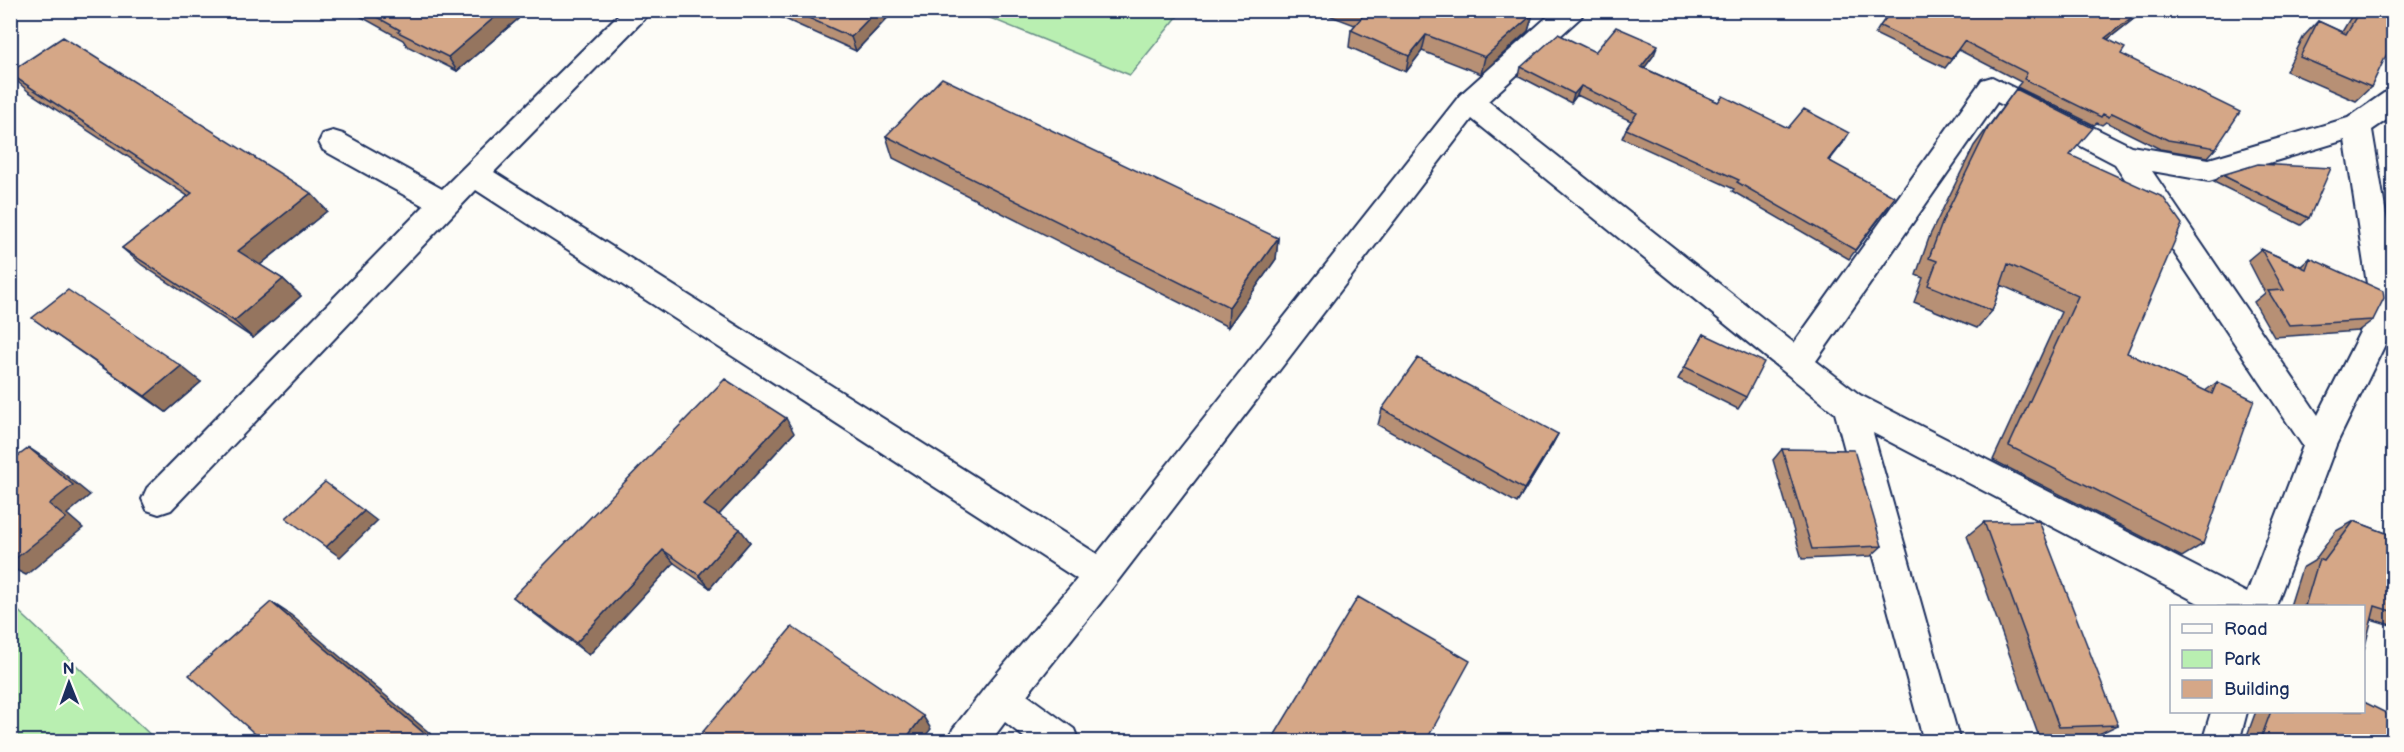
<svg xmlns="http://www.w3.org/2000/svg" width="2404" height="752" font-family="'Balsamiq Sans',sans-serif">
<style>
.green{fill:#b9efb1;stroke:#6a8f88;stroke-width:1.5}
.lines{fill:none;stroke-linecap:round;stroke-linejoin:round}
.minor-casing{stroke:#1b2f5e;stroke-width:4}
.minor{fill:#fdfcf7;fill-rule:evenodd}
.wall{fill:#b79074;stroke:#1b2f5e;stroke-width:1.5}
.shaded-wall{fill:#95755e;stroke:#1b2f5e;stroke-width:1.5}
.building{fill:#d5a787;stroke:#1b2f5e;stroke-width:1.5}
</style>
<rect width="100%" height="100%" fill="#fdfcf7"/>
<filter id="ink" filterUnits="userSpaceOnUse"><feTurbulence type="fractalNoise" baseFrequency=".0167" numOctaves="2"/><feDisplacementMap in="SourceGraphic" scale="12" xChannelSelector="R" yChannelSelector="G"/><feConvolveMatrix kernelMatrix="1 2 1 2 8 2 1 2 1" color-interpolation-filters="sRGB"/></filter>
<g filter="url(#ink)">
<!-- green -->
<path class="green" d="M973 11H1182L1130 75Z
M11 604 157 741H11Z"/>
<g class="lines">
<!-- minor casing -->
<g class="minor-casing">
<path id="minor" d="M623 10H653L494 172 1097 554 1460 95 1555 10H1585L1581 17 1488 101 1794 343 1982 80 1992 77 2131 146 2209 159 2348 118 2384 93 2394 90V115L2372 130 2394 263V326L2336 445 2276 606H2204L1873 433 1960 742H1924L1835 413 1472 119 1113 587 1027 695 1074 729 1079 742H1030L1005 722 990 742H948L953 729 988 684 1077 579 476 190 171 510 159 514 147 510 142 499 147 488 424 206 323 150 319 142 323 134 333 131 343 134 442 189ZM1997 102 2115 164 2303 446 2247 593 1860 395 1816 361ZM2345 140 2371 310 2318 415 2152 171 2209 181Z
M2211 712H2247L2239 742H2202Z"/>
</g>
<!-- minor -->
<use href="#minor" class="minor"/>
</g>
<!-- wall -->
<path class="wall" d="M349 10H513L518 19 457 71 407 46 403 40Z
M765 10H892L893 12 856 51Z
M1323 10H1536L1532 14H1533L1528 31 1481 74 1422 51 1406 72 1349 47 1351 30 1355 25 1323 13Z
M1892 10H2145L2107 40 2216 148 2208 157 2160 149 2106 122 2102 125 2097 123 2094 125 2017 87 2021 82 1959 50 1945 68 1875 34 1880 26Z
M2355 10H2394V44L2388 49 2371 87 2356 101 2286 71 2304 36 2318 21 2342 32Z
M1595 52 1654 55 1644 68 1718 102 1788 128 1843 143 1829 160 1889 206 1849 259 1732 191 1734 189 1622 138 1626 129 1631 121 1577 95 1571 103 1519 76 1521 67Z
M10 75 327 211 260 265 283 279 301 296 253 338 142 265 122 248 188 196 29 92Z
M2016 89 2070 155 2127 353 2205 391 2217 382 2203 544 2182 557 1993 460 2061 312 2001 285 1992 311 1977 328 1914 302 1923 278 1916 275 1930 235 1974 146Z
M886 136 1278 238 1276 259 1228 327 893 158Z
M2222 175 2309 218 2301 225 2214 182Z
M2261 249 2301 266 2310 258 2373 320 2358 331 2274 337 2254 302 2265 293 2248 260Z
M32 318 201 382 166 412Z
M1704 334 1746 397 1738 409 1678 379Z
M2394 387V413H2392Z
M1382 409 1558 434 1550 449 1517 503 1378 425Z
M794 433 719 515 750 542 710 588 674 563 589 655 528 609 513 597Z
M1782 449 1882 546 1871 556 1802 559 1773 460Z
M2354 521 2394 536V626L2371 619 2364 606H2290L2302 568 2314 561 2336 531Z
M1984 522 2118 725 2097 735 2039 737 1967 536Z
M2256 711H2364L2394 741H2245Z"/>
<!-- shaded-wall -->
<path class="shaded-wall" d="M503 10H513L518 19 457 71 448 57Z
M877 10H892L893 12 856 51 851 37Z
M1522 10H1536L1518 26Z
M2141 10H2145L2098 47 2105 38Z
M1533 14 1528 31 1481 74 1485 57Z
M1426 35 1422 51 1406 72 1409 56Z
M1658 45 1654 55 1638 77 1641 67Z
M1581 86 1577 95 1571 103 1574 94Z
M1849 133 1843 143 1823 169 1828 160Z
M311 193 327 211 256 268 238 251Z
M1278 238 1276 259 1228 327 1229 307Z
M283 279 301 296 253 338 234 321Z
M181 366 201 382 166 412 145 396Z
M786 418 794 433 715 519 704 505Z
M1558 434 1550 449 1517 503 1524 489Z
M29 448 46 459 90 495 67 514 83 528 26 575 10 567V563L49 504Z
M364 511 377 521 340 557 326 547Z
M740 529 750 542 710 588 699 575Z
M663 550 674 563 589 655 576 643Z
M271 602 291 615 439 741H433Z
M923 716 931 729 921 741H904Z"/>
<!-- building -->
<path class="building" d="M364 10H503L448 57 398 32 400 30Z
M791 10H877L851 37Z
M1362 10H1526L1533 14 1485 57 1426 35 1409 56 1351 30 1366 12Z
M1892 10H2141L2105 38 2125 48 2121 54 2240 112 2216 148 2168 140 2112 113 2109 117 2103 114 2101 117 2024 79 2027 73 1964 41 1951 59 1880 26Z
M2360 10H2394V39L2371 87 2300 57 2318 21 2346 34Z
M1616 27 1658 45 1641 67 1718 102 1723 96 1788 128 1804 109 1849 133 1828 160 1895 197 1855 250 1737 182 1739 180 1626 129 1637 113 1581 86 1574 94 1521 67 1558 34 1595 52Z
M63 37 311 193 238 251 283 279 234 321 122 248 192 193 10 74V72Z
M942 78 1278 238 1229 307 886 136Z
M2016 89 2093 128 2070 155 2163 197 2182 224 2127 353 2212 394 2217 382 2254 400 2203 544 2009 446 2078 296 2008 264 1992 311 1928 285 1937 261 1929 258 1944 218 1988 128Z
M2258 164 2331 168 2309 218 2222 175Z
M2261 249 2306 269 2310 258 2383 291 2384 298 2373 320 2289 325 2268 291 2284 290Z
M68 290 181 366 145 396 32 318Z
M1704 334 1764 362 1746 397 1685 367Z
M1418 358 1558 434 1524 489 1382 409Z
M725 379 786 418 704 505 740 529 699 575 663 550 576 643 513 597Z
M29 448 73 485 49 504 66 518 10 563V462Z
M1782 449 1854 450 1882 546 1812 549Z
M325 482 364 511 326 547 286 518Z
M2039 521 2118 725 2059 727 1984 522Z
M2354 521 2394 536V612L2375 606 2364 650V606H2305L2319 559 2324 561Z
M1358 597 1470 661 1426 741H1271Z
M271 602 433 741H263L189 675Z
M792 627 923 716 904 741H695Z
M2364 702 2394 717V741H2260L2271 711H2364Z"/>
</g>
<!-- margin -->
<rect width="2404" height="752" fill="none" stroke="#fdfcf7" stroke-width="36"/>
<rect x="18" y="18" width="2368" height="716" fill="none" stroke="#1b2f5e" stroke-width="2" filter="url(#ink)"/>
<!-- legend -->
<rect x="2170" y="605" width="195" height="108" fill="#fdfcf7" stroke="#a3aaba" stroke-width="1.5"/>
<rect x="2182" y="624" width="30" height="9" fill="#fdfcf7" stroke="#a3aaba" stroke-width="1.5"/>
<text x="2224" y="635" font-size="18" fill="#1b2f5e">Road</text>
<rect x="2182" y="650" width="30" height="18" fill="#b9efb1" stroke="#a3aaba" stroke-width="1.5"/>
<text x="2224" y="665" font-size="18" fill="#1b2f5e">Park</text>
<rect x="2182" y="680" width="30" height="18" fill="#d5a787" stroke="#a3aaba" stroke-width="1.5"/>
<text x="2224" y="695" font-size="18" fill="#1b2f5e">Building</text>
<!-- north arrow -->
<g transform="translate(69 683) rotate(359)" stroke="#fdfcf7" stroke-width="4.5" paint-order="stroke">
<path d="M0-4.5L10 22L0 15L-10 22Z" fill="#1b2f5e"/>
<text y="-9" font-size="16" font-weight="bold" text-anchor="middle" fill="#1b2f5e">N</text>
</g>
</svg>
